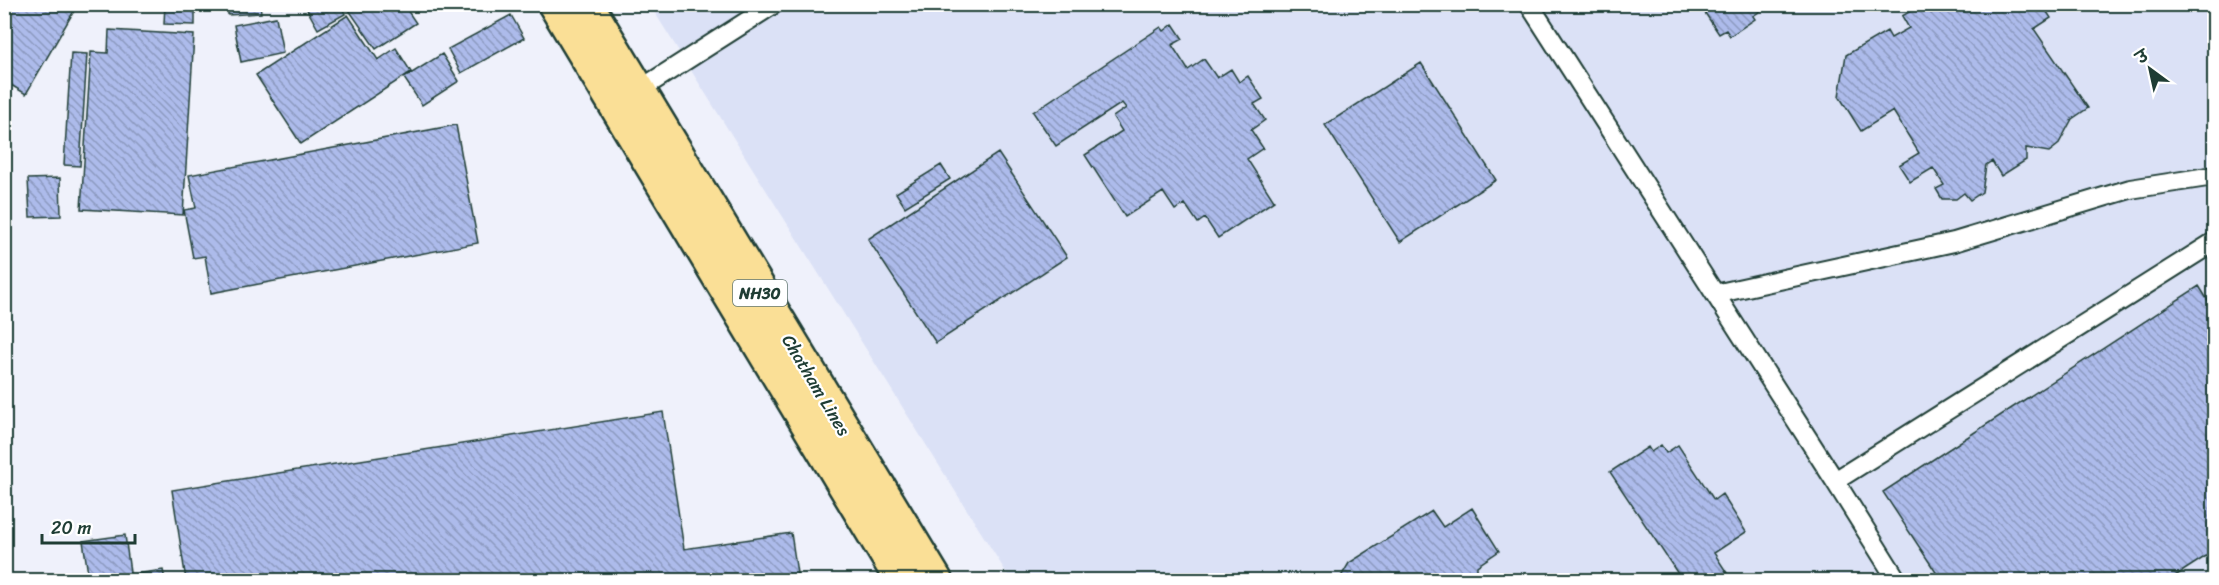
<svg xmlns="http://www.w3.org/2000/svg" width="2219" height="585" font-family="Sriracha,'Playpen Sans Deva',sans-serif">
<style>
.built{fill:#dbe1f6}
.building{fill:url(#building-back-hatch);stroke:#1f3d34;stroke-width:1.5}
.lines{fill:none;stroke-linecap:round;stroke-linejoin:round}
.service-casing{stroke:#1f3d34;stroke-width:22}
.trunk-casing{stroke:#1f3d34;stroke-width:38}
.service{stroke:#fff;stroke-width:18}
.trunk{stroke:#fadf96;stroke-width:33}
.labels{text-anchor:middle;stroke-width:4.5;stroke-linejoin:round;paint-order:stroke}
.shield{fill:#fff;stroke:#627771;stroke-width:1.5}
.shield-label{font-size:16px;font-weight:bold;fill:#1f3d34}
.street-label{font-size:18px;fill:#1f3d34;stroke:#fff}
</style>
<defs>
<pattern id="building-back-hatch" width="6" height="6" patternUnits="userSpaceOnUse" patternTransform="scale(1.5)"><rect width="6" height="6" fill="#adbbeb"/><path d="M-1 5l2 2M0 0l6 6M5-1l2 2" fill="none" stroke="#8c99bf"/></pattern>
</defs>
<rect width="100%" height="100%" fill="#eff1fb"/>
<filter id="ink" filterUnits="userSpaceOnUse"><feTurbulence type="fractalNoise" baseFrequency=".0167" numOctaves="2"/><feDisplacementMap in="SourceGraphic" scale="12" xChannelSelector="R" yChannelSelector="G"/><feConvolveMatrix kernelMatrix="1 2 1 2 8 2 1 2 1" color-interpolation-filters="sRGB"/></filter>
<g filter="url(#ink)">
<!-- built -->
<path class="built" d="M650 5H2214V580H1011Z"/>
<!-- building -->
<path class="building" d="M4 4H78L26 94 4 81Z
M165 4H195V25L164 24Z
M204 4H260L261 13 228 15V6L204 7Z
M304 4H340L345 14 318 29Z
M357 4H403L416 23 376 49 349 10Z
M1712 4H1771L1753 16 1755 19 1730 36 1726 30 1719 34 1703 10Z
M1923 4H1927L1931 13 1946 4H2042L2051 18 2034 29 2088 108 2072 119 2058 145 2049 152 2026 148V160L2001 176 1992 161 1986 165 1982 192 1970 200 1964 193 1956 199H1942L1936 189 1944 185 1933 168 1910 182 1899 165 1919 153 1893 111 1861 131 1839 96 1846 55 1887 31 1891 38 1909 28 1902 16Z
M348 15 378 60 396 48 411 72 301 144 256 75Z
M511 15 524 38 461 73 448 49Z
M276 17 283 53 241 62 234 25Z
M1173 24 1183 39 1172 45 1188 70 1204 59 1217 78 1231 69 1239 82 1248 76 1263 99 1254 104 1265 120 1251 130 1263 148 1247 159 1274 201 1218 238 1205 218 1198 223 1185 204 1175 210 1163 192 1125 217 1085 155 1122 131 1113 117 1126 108 1122 103 1056 146 1033 112 1161 27 1164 31Z
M109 30 194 35 183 215 81 209 91 52 108 53Z
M71 53 87 54 80 166 64 165Z
M442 54 459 81 422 105 404 78Z
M1421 63 1496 180 1400 242 1325 125Z
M456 125 478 243 211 293 205 256 193 258 184 210 196 208 189 175Z
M998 153 1067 257 936 343 868 239Z
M941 165 950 179 905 207 896 193Z
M60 178 61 216 30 217 28 179Z
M2199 286 2214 310V551L2169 580H1941L1883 492Z
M663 412 684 549 791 533 798 580H186L172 490Z
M1661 445 1666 453 1678 445 1714 500 1722 494 1746 532 1714 553 1729 576 1723 580H1682L1610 472 1648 447 1651 452Z
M1472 508 1499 551 1477 566V580H1339L1349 563 1432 511 1443 527Z
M125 535 131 580H89L83 541Z
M163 570 165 580H137L136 574Z"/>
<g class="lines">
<!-- service casing -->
<g class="service-casing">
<path id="service" d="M1529 4 1835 481
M633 94 774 4
M1715 294 1954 242 2130 189 2214 176
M1897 580 1835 481 2214 242"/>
</g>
<!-- trunk casing -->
<g class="trunk-casing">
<path id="trunk" d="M555 4 902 580
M586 4 935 580"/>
</g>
<!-- service -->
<use href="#service" class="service"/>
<!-- trunk -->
<use href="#trunk" class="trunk"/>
</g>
</g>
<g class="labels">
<!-- shield labels -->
<rect class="shield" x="733" y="280" width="54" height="26" rx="4.5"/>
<g class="shield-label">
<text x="760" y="299">NH30</text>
</g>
<!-- street labels -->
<g class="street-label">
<text transform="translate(816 385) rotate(59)" y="6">Chatham Lines</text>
</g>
</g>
<!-- margin -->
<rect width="2219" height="585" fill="none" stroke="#fff" stroke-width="24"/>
<rect x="12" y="12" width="2195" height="561" fill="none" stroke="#1f3d34" stroke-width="2" filter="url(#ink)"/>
<!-- north arrow -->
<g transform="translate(2150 69) rotate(327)" stroke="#ffffff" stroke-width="4.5" paint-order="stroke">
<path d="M0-4.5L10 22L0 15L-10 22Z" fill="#1f3d34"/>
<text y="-9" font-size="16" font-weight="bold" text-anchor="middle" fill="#1f3d34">उ</text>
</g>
<!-- scale -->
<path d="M42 534v9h93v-9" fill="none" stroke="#1f3d34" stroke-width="3"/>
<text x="51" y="534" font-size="18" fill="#1f3d34" stroke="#ffffff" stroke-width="4.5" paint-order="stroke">20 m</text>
</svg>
